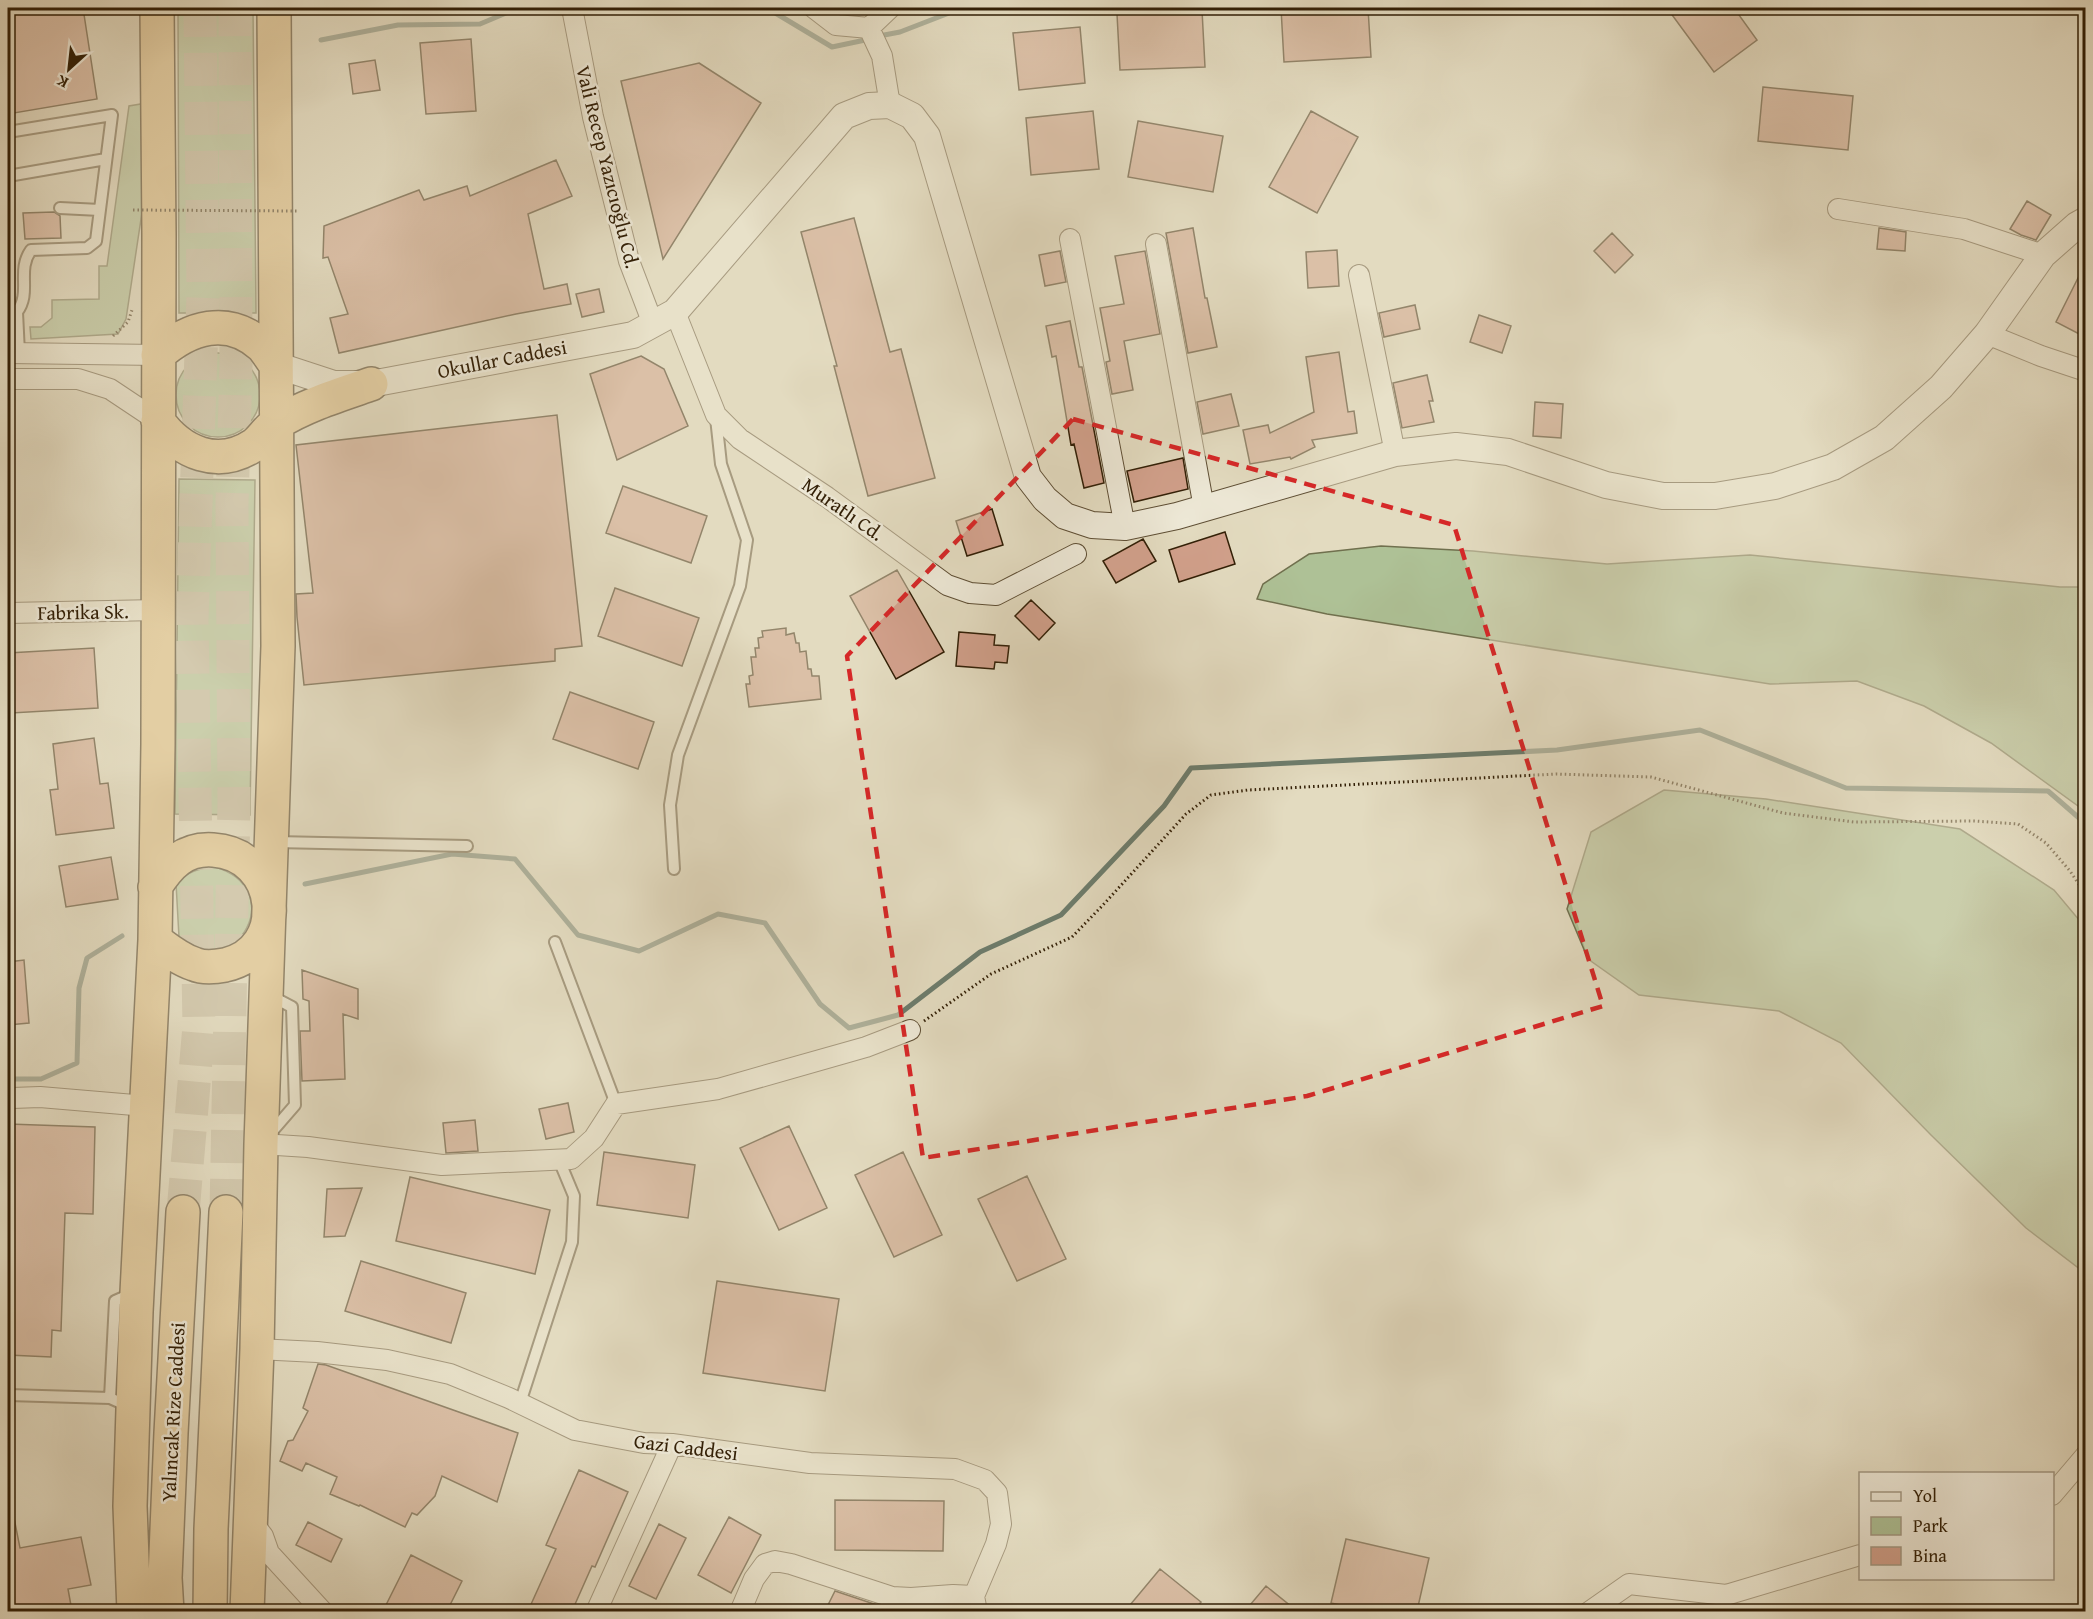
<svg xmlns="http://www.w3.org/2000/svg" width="2093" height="1619" font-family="'Gentium Book Plus',serif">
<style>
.green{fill:#aec196;stroke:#70704e;stroke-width:1.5}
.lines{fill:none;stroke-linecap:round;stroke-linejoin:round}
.stream{stroke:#6d7d6d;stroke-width:5}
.building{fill:#d1a08b;stroke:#321f06;stroke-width:1.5}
.trunk-tunnel{stroke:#c0b59b;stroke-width:33;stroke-dasharray:33 16;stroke-linecap:butt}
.service-casing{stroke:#5e4e34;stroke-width:14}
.minor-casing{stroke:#5e4e34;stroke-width:22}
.tertiary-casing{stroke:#5e4e34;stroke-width:28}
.trunk-casing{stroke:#321f06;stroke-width:36}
.path{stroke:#321f06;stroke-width:3;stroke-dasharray:1.5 3;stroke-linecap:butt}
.service{stroke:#ede8d6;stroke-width:10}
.minor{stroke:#ede8d6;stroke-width:20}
.tertiary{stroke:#ede8d6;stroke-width:26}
.trunk{stroke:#e2be80;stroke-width:33}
.path-bridge{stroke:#321f06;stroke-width:3;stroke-dasharray:1.5 3;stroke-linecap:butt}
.marked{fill:none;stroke:#d62828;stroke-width:4.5;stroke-dasharray:12 8;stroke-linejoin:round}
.labels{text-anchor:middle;stroke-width:5;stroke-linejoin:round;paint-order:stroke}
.street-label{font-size:20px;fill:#321f06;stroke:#ede8d6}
</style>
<rect width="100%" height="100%" fill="#e3dbc0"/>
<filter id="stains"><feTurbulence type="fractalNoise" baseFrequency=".00333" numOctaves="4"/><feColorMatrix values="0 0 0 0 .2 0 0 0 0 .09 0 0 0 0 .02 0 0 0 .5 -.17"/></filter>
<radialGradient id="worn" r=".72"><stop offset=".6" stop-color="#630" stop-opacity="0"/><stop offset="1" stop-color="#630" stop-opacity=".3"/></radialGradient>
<!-- green -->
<path class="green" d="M178 8H253L256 313H179Z
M147 103V179L126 319 118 334 31 339 30 327H41L52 318V300L99 299V266H107L129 106Z
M176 395a42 42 0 1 1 84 0a42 42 0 1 1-84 0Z
M179 479 255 480 250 815 175 814Z
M1381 546 1473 551 1607 564 1750 555 2060 587H2085V811L1991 743 1924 706 1857 681 1770 684 1327 614 1257 599 1263 584 1309 554Z
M1664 790 1766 799 1960 829 2054 890 2085 927V1273L2026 1228 1931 1135 1841 1043 1779 1011 1639 995 1588 959 1567 909 1591 832Z
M215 867C288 888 239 984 179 937L176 883C188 872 198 868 215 867Z"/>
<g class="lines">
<!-- stream -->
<path class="stream" d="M767 8 832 47 870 39
M879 36 900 32 962 8
M321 40 398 25 480 24 518 8
M305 884 452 854 515 859 578 935 639 951 718 914 765 923 820 1004 849 1028 898 1015 980 952 1061 915 1164 806 1191 768 1557 750 1700 730 1846 788 2048 791 2086 824
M8 1079H41L77 1063 79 988 87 958 122 936"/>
</g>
<!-- building -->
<path class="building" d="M8 8H83L97 99 14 113 8 77Z
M1281 8H1368L1371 57 1284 62Z
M1667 8H1734L1757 40 1714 72Z
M1202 10 1205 67 1120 70 1117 14Z
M1080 27 1085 83 1019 90 1013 33Z
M471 39 476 111 426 114 420 43Z
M375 60 380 90 353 94 349 64Z
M699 63 761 103 663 259 621 81Z
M1763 87 1853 96 1848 150 1758 141Z
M1093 111 1099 169 1031 175 1026 118Z
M1311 111 1358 137 1317 213 1269 187Z
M1138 121 1223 136 1213 192 1128 177Z
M556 160 572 196 528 214 544 289 567 284 571 304 516 314 339 353 330 318 348 314 328 257 323 258 324 226 419 190 424 200 467 186 470 196Z
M2027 201 2051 215 2036 240 2021 235 2010 229Z
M54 212 60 216 61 238 25 239 23 213Z
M854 218 890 352 901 349 935 478 868 496 834 366H837L801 232Z
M1193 228 1205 298H1207L1217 347 1188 353 1166 233Z
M1879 228 1906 232 1905 251 1877 249Z
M1612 233 1633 255 1615 273 1594 251Z
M1337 250 1339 286 1308 288 1306 252Z
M1060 251 1066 282 1045 286 1039 255Z
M1145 251 1160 334 1124 341 1133 390 1112 394 1106 362 1110 361 1100 308 1124 304 1115 256Z
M2085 264V337L2056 322Z
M599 289 604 312 582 317 576 294Z
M1415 305 1420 329 1384 337 1379 313Z
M1479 315 1511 326 1502 353 1470 342Z
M1070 321 1079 367H1082L1104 483 1084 488 1074 444 1071 445 1056 356 1052 357 1046 326Z
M1339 352 1348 412 1354 411 1357 433 1312 440 1315 447 1291 459 1290 457 1250 464 1243 430 1268 425 1270 433 1314 412 1306 357Z
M641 356 664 369 688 426 617 460 590 374Z
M1427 375 1433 401H1429L1434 422 1402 428 1393 383Z
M1231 394 1239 426 1203 434 1197 402Z
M1535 402 1563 404 1561 438 1533 436Z
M557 415 582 646 555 649V661L304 685 297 617 296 594 313 593 296 445Z
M1183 458 1188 489 1134 502 1127 471Z
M623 486 707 516 691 563 606 533Z
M992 509 1003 545 967 556 956 521Z
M1225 532 1235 564 1179 582 1169 550Z
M1143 539 1156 561 1116 583 1103 561Z
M897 570 944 652 896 679 850 596Z
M615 588 699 618 682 666 598 636Z
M1031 600 1055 623 1039 640 1015 616Z
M786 628V635L794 633 796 643H799L800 652 806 651 808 669H811L812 676H819L821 699 749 707 746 684H750L749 676 753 675 751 657H756L755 648H759L758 638 763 637 762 631Z
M959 632 995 635 994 645 1009 646 1007 663 995 662 994 669 956 666Z
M94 648 98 708 11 713 8 653Z
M570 692 654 722 638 769 553 739Z
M94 738 100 784 108 783 114 828 56 835 50 790 58 789 53 744Z
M111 857 118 899 66 907 59 866Z
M24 960 29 1023 8 1025V962Z
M302 970 358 989V1019L343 1014 345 1079 302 1081 300 1031H310L309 1001 303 999Z
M568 1103 574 1132 546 1139 539 1109Z
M475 1120 478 1151 446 1153 443 1123Z
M8 1124 95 1127 93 1214 65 1213 61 1331 52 1330 51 1357 8 1355Z
M789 1126 827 1208 779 1230 740 1148Z
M604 1152 695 1165 688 1218 597 1205Z
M903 1152 942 1235 894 1257 855 1175Z
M1027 1176 1066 1259 1017 1281 978 1199Z
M410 1177 550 1210 535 1274 396 1241Z
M362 1188 345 1236 324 1237 327 1189Z
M361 1261 466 1293 451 1343 345 1311Z
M717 1281 839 1299 825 1391 703 1373Z
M318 1364 326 1365 518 1433 497 1502 442 1476 435 1496 417 1515 412 1513 405 1527 360 1505 359 1506 330 1494 337 1477 306 1463 302 1471 280 1461 288 1441 293 1440 308 1411 303 1408Z
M579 1470 628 1492 595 1567 592 1566 572 1611H528L556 1549 546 1545Z
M835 1500 944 1501 943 1551 835 1550Z
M729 1517 761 1535 731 1593 698 1575Z
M14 1518 20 1548 81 1537 91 1585 68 1589 72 1611H8V1519Z
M308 1522 342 1539 331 1562 296 1545Z
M659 1524 686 1538 656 1599 629 1586Z
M1346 1539 1429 1558 1417 1611H1368L1331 1603Z
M411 1555 462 1581 447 1611H383Z
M1160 1569 1201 1602 1193 1611H1125Z
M1266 1586 1297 1611H1245Z
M835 1591 883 1607 893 1611H825Z"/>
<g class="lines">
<!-- trunk-tunnel -->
<path class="trunk-tunnel" d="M183 1212 199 1026 192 620 203 294 200 8
M226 1212 234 802 232 504 236 366 235 8"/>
<!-- service casing -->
<g class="service-casing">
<path id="service" d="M8 132 112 115 96 241 87 248 31 250C16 271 32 292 17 312
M8 176 106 159
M60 208 100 210
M8 309H12L17 312 19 353
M275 842 467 846
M674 869 670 805 678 755 740 586 747 540 721 464 716 418
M555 942 616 1104
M269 1135 295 1105 292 1007 271 996
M8 1395 110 1398 128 1406
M110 1398 115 1301 133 1293
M520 1403 572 1242 574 1196 559 1160"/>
</g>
<!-- minor casing -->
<g class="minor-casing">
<path id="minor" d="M572 8 593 117 629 261 653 324
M814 8 836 25 869 28
M869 28 882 56 890 105
M869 28 890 8
M1838 209 1964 229 2043 255
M1070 239 1125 527
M1156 244 1204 508
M1359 275 1395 453
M675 312 716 415 740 439 827 497 947 585 970 593 996 595 1076 554
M1987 334 2041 356 2086 371
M8 353 158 355
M8 379H78L110 389 158 421
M8 613 158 610
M12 1098 40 1097 146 1106
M261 1144 308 1147 442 1165 571 1159 594 1138 616 1104 718 1089 866 1047 910 1030
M257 1349 317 1352 387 1360 450 1374 509 1398 575 1430 644 1443 672 1444 810 1463 955 1469 985 1480 997 1493 1001 1524 996 1544 974 1596 977 1612
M2052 1495 2086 1455
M253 1523 263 1536 269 1553 323 1612
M596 1612 672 1444
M740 1612 754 1579 765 1564 775 1561 791 1564 892 1597 911 1598 953 1595 974 1596
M1589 1612 1629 1584 1726 1595 1860 1555"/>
</g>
<!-- tertiary casing -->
<g class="tertiary-casing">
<path id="tertiary" d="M276 365 334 384H371L633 335 675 312 844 116 869 106 890 105 912 116 927 136 1028 477 1045 499 1065 516 1092 525 1125 527 1177 516 1395 453 1456 446 1508 452 1606 485 1663 496H1715L1775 486 1833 467 1884 438 1941 387 1987 334 2043 255 2077 225 2086 220"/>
</g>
<!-- trunk casing -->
<g class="trunk-casing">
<path id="trunk" d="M158 355C189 327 228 315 262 346 267 351 271 359 276 365
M158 421C181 453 218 469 254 445 262 439 268 428 277 423 306 405 339 395 371 384
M155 940C167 949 179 959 194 964 203 968 215 967 225 965 291 950 280 854 213 850 184 848 169 865 155 887
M134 1612 130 1506 136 1312 155 940 158 744 159 235 157 8
M167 1612 165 1578 171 1433 183 1212
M210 1612 211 1529 226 1212
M247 1612 257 1349 261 1144 278 646 274 8"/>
</g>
<!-- path -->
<path class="path" d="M113 336 128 322 132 310
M924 1021 991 974 1072 937 1103 905 1186 814 1211 795 1248 790 1556 774 1651 777 1783 813 1854 822 1974 821 2018 824 2046 843 2070 871 2086 895"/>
<!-- service -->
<use href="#service" class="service"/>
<!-- minor -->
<use href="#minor" class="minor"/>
<!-- tertiary -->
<use href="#tertiary" class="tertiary"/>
<!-- trunk -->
<use href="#trunk" class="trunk"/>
<!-- path-bridge -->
<path class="path-bridge" d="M133 210 297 211"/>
</g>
<!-- marked area -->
<path d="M0 0H2093V1619H0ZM1073 419 1454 525 1603 1006 1307 1096 923 1158 847 656Z" fill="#e3dbc0" fill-opacity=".55" fill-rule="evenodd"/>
<path class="marked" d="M1073 419 1454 525 1603 1006 1307 1096 923 1158 847 656Z"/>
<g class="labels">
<!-- street labels -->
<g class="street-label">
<text transform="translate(608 167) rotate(76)" y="7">Vali Recep Yazıcıoğlu Cd.</text>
<text transform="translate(502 359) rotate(-11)" y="7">Okullar Caddesi</text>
<text transform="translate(843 509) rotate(35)" y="7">Muratlı Cd.</text>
<text transform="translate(83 612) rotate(-1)" y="7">Fabrika Sk.</text>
<text transform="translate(173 1412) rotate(-87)" y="7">Yalıncak Rize Caddesi</text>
<text transform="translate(686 1447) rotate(7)" y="7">Gazi Caddesi</text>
</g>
</g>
<!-- margin -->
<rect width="2093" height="1619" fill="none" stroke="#e3dbc0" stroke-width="30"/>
<rect x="9" y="9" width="2075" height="1601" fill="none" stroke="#321f06" stroke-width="3"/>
<rect x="15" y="15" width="2063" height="1589" fill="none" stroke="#321f06" stroke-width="1.5"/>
<!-- legend -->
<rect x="1859" y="1472" width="195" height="108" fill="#ede8d6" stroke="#a29883" stroke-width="1.5"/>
<rect x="1871" y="1492" width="30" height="9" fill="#ede8d6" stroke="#a29883" stroke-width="1.5"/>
<text x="1913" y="1502" font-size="18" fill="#321f06">Yol</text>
<rect x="1871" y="1517" width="30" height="18" fill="#aec196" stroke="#a29883" stroke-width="1.5"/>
<text x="1913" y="1532" font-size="18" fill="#321f06">Park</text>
<rect x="1871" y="1547" width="30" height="18" fill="#d1a08b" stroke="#a29883" stroke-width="1.5"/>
<text x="1913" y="1562" font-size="18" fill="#321f06">Bina</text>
<!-- north arrow -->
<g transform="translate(69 69) rotate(207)" stroke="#ede8d6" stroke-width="4.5" paint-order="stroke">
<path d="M0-4.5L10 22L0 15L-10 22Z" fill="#321f06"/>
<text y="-9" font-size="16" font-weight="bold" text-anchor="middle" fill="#321f06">K</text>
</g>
<rect width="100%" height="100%" filter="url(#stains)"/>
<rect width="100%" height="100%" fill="url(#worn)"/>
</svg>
